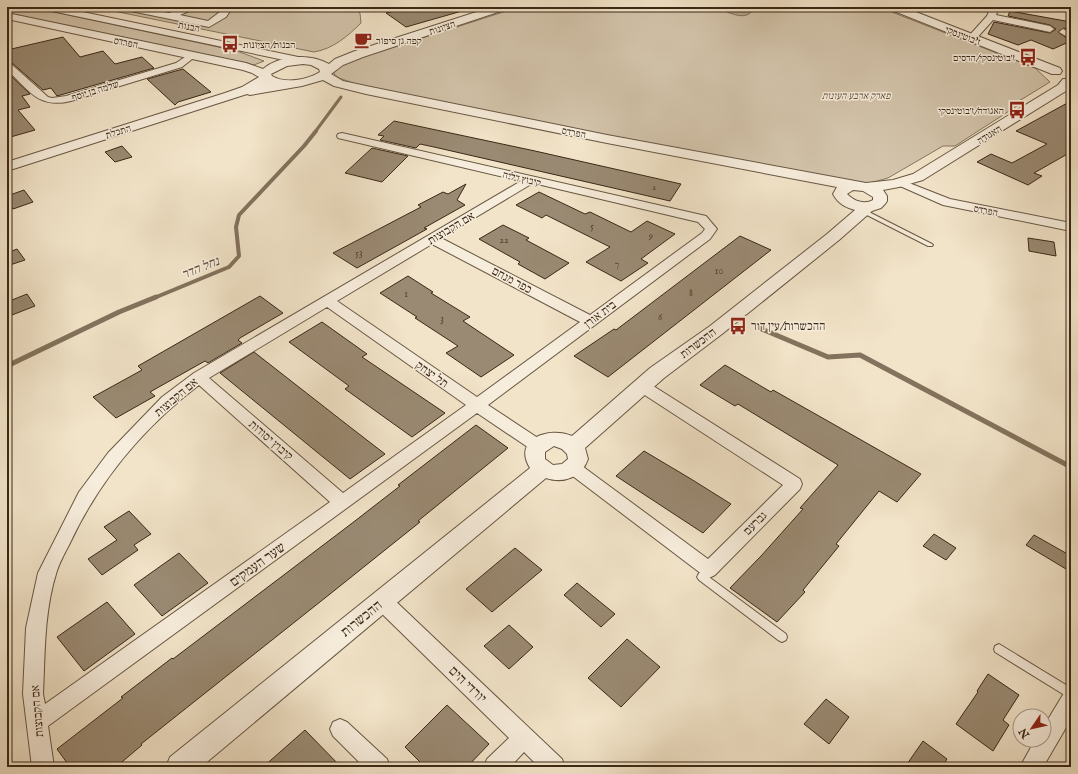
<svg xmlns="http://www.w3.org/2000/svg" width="1078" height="774" font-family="'IM FELL English','Frank Ruhl Libre',serif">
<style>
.green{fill:#d3c4ab;stroke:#867660}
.water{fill:#b3a48c;stroke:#83725d}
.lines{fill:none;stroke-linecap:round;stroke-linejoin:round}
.stream-far2{stroke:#83725d;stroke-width:3}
.stream-far1{stroke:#83725d;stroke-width:4}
.stream{stroke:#83725d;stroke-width:5}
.building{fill:#9a8a73;stroke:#3a2816}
.service-casing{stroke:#685743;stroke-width:2}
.minor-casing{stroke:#685743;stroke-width:2}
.tertiary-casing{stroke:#685743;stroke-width:2}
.service{fill:#f7eddc;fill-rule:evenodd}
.minor{fill:#f7eddc;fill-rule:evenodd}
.tertiary{fill:#f7eddc;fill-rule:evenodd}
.labels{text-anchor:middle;stroke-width:3;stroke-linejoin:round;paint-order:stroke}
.far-number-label{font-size:9px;fill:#52402d}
.far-street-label{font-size:10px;fill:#3a2816;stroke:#f7eddc}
.far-poi-label{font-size:10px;fill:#3a2816;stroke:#f7eddc;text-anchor:start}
.far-park-label{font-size:10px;font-style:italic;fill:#604f3b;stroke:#f7eddc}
.number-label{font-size:10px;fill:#52402d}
.street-label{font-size:12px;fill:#3a2816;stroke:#f7eddc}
.poi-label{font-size:12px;fill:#3a2816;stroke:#f7eddc;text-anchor:start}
.water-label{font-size:13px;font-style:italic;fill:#5e4d39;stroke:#f7eddc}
.near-street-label{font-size:14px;fill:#3a2816;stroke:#f7eddc}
</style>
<rect width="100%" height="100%" fill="#f2e4c9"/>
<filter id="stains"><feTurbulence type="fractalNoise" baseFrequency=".005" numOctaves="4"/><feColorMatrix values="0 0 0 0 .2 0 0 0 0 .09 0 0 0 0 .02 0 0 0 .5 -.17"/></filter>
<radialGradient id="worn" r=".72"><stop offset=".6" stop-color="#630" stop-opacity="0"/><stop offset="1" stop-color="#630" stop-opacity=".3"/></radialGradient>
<!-- green -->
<path class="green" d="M7 7H31L237 51 264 61 254 65 246 63 7 13Z
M94 7H352L360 13 361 23C348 36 333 49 314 52Z
M519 7H879L1035 68 1050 82 1019 101 1020 104 955 146H943L888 178 870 183 844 182 367 88 339 78 334 74 335 70 347 62Z"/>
<!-- water -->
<path class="water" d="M687 7H751L753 10C744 23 726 10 715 8 705 7 696 11 687 7Z"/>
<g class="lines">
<!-- stream-far2 -->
<path class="stream-far2" d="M315 132 341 97"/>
<!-- stream-far1 -->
<path class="stream-far1" d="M154 298 229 267 239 256 236 227 239 215 304 146 316 131"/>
<!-- stream -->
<path class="stream" d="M757 327 828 357 860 355 1071 467
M7 366 119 312 156 297"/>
</g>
<!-- building -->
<path class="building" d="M411 7H461L462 11 406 27 386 13Z
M1010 11 1071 22V31L1064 28 1058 32 1071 41 1053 49 1031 40 1018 45 988 34 994 22 1050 33 1056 29 1050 25 1008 16Z
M63 37 80 57 103 51 115 64 142 57 154 68 57 96 51 88 43 90 11 62 7 61V50Z
M183 69 211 92 178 102 175 105 147 79Z
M7 72 30 94 22 96 30 107 18 110 35 130 7 138Z
M1071 101V152L1034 173 1042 176 1028 185 977 162 991 154 1012 163 1047 144 1016 131Z
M394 121 535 151 681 184 670 201 434 147 420 144 416 148 380 140 384 136 378 135Z
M122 146 132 157 115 162 105 152Z
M372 148 408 156 382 182 345 173Z
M466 184 457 200 465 205 424 228 427 229 357 268 333 253 421 207 418 205 443 192 448 194Z
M24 190 33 202 13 209 7 201V196Z
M539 192 585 214 590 212 631 232 647 221 675 234 641 259 648 263 621 281 586 262 610 247 546 215 542 218 516 205Z
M503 225 529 238 526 240 569 263 545 279 518 264 520 262 479 239Z
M740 236 771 250 608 377 574 356 614 329 616 330Z
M1028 238 1054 242 1056 256 1029 251Z
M17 249 25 260 7 266V253Z
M408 276 433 292 431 293 470 317 463 321 514 355 481 377 446 353 458 346 415 318 417 317 380 293Z
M27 294 35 306 7 317V302Z
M260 296 283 313 240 338 238 340 242 343 208 363 205 361 150 392 155 396 116 418 93 397 142 370 138 366Z
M322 322 367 354 362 357 445 413 412 437 345 389 349 386 289 342Z
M254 352 350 427 385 454 350 479 220 373Z
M725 365 771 392 773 390 826 420 921 474 897 502 879 491 836 544 839 546 803 590 805 592 777 622 730 588 761 556 803 509 800 508 838 465 738 404 735 406 700 385Z
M476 425 508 448 418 521 420 522 330 594 141 744 142 745 116 767H70L57 749 123 698 121 697 172 658 173 659 351 524 400 486 398 485Z
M644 451 691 479 731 504 703 533 616 476Z
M129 511 151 534 134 545 138 550 102 575 88 559 117 540 104 527Z
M934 534 956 548 946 560 923 546Z
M1034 535 1071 556V572L1026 545Z
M515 548 542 570 492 612 466 589Z
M179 553 208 583 162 616 134 585Z
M577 583 615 614 601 627 564 595Z
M107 602 135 634 84 671 57 637Z
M509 625 533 647 509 669 484 646Z
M627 639 660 667 621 707 588 678Z
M988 674 1019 695 1003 720 1009 725 993 751 956 724 978 692 977 691Z
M826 699 849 717 829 744 804 724Z
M447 705 489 744 467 767H425L405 747Z
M305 730 341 767H263Z
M923 741 947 759 942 767H905Z"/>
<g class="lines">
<!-- service casing -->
<g class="service-casing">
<path id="service" d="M863 209 932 244 933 245 932 246H928L861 212 860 211Z
M709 566 712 567 714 570 709 577 786 634 787 637 786 640 782 642 778 640 699 580 697 577C699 572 704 568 709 566Z
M999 644 1071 688V699L995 652 994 649 995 646Z"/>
</g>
<!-- minor casing -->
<g class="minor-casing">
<path id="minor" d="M43 7H59L303 58 308 61 303 64 47 10Z
M122 7H139L169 13 186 7H198L180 15 208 21 221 11 217 7H226L230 11 226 17 209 27 126 10Z
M991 7H999L996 15 1050 26 1054 29 1050 32 993 20 975 40H969L967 38 987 16Z
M1063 29 1071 33V39L1059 32Z
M191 53 196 56 182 67 71 101C38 109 29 90 7 70V62L10 63 48 97 52 98 66 96 176 63Z
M342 133 706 216 717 229 710 239 488 405 544 442 546 446 544 450 538 452 532 450 477 413 48 726 54 767H32L23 694 26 628 38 573 79 492 108 453 162 397 194 373 521 181 338 138 337 136 338 134ZM533 183 698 222 705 229 702 233 590 315 441 238ZM432 244 580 322 477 397 337 301ZM327 307 466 405 343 493 209 378ZM199 385 330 502 45 704 43 694C45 654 44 613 56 574 59 563 65 553 70 543 99 481 144 427 199 385Z
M904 181 950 199 1071 223V231L943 205 900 186 898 184 900 182Z
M642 381 647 382 800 479 802 484 800 489 715 575 709 578 703 575 566 471 564 467 566 463 572 461 578 463 708 559 783 485 637 390 635 386 637 382Z
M382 593 389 595 562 759 565 767H539L524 752 510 767H484L487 759 509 738 375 607 373 601 375 595Z
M1071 690V719L1043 767H1020L1035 740H1044V726L1064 693Z
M340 719 347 722 387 759 390 767H364L333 736 330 729 333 722Z"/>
</g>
<!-- tertiary casing -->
<g class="tertiary-casing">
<path id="tertiary" d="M492 7H508L507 9 363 57 343 65 331 74 343 81 366 86 607 135 866 183 893 180 913 174 1058 85 1063 79H1071V85L1066 91 923 180 899 187 883 190 887 196V201L885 204 881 208 872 211 839 240 722 334 664 378 585 448 588 459C582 477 564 484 546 478L201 767H166L170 757 530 468C512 439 549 426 572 436L650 368 710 326 827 234 855 210C844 207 838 203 833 194L837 187 607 143 366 94 334 86 323 80 302 86 250 95 247 94 7 171V162L225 93 242 87 259 77 252 73 243 70 7 19V13L246 63 263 69C279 55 310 53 329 64L335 59 355 51ZM303 64 311 65 319 69 320 72C307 80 285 84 272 76L271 74 287 66ZM853 190 863 191 873 197V200C864 205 854 201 847 194ZM554 446 562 449 567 454 568 459 562 464 553 465 545 459V452Z
M888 7H903L1060 68 1062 71 1060 74H1052L889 9Z"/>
</g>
<!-- service -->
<use href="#service" class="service"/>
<!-- minor -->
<use href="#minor" class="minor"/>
<!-- tertiary -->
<use href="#tertiary" class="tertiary"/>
</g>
<!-- icons -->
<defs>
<g id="cafe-bare" transform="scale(1.38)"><path d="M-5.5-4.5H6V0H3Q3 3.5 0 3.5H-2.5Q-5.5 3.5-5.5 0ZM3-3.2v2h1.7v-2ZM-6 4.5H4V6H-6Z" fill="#8f2418" stroke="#f7eddc" stroke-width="2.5" paint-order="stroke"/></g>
<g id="bus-bare" transform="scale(1.38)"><path d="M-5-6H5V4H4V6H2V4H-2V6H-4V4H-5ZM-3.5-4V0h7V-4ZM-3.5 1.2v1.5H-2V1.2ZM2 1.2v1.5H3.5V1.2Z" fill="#8f2418" stroke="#f7eddc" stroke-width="2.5" paint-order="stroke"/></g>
</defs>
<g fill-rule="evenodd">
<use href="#cafe-bare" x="363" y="40"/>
<use href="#bus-bare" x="230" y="44"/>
<use href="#bus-bare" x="1028" y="57"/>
<use href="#bus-bare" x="1017" y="110"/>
<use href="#bus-bare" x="738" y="326"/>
</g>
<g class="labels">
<!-- far-number labels -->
<g class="far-number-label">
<text x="654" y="190">2</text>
</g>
<!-- far-street labels -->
<g class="far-street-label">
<text transform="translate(189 26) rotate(12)" y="4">הבנות</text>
<text transform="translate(442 27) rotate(-18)" y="4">הציונות</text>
<text transform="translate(963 35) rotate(21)" y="4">ז'בוטינסקי</text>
<text transform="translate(126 42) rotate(12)" y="4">הפרדס</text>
<text transform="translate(95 90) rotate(-17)" y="4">שלמה בן יוסף</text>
<text transform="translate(118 131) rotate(-18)" y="4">התכלת</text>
<text transform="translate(574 132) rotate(11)" y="4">הפרדס</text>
<text transform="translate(989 134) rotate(-32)" y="4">האגודה</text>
<text transform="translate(522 178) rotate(13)" y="4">קיבוץ דליה</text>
<text transform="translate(986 210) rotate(11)" y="4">הפרדס</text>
</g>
<!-- far-poi labels -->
<g class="far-poi-label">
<text x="376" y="44">קפה גן סיפור</text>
<text x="243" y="48">הבנות/הציונות</text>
<text x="1015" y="61" text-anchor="end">ז׳בוטינסקי/הדסים</text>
<text x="1004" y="114" text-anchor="end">האגודה/ז׳בוטינסקי</text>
</g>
<!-- far-park labels -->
<g class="far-park-label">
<text x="856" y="99">פארק ארבע העונות</text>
</g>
<!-- number labels -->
<g class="number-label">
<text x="592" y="229">5</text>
<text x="651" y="239">9</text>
<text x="504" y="243">22</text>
<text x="359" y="256">53</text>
<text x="617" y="267">7</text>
<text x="719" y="274">10</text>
<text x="691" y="296">8</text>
<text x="406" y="297">1</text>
<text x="660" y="320">6</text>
<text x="442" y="322">3</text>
</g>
<!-- street labels -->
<g class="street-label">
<text transform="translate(451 228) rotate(-31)" y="4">אם הקבוצות</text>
<text transform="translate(512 280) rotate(28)" y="4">כפר מנחם</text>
<text transform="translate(600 314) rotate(-37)" y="4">בית אורן</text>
<text transform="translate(698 343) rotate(-37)" y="4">ההכשרות</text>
<text transform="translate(432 374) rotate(35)" y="4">תל יצחק</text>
<text transform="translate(176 397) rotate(-40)" y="4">אם הקבוצות</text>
<text transform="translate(271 440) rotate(41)" y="4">קיבוץ יסודות</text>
<text transform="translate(755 523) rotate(-45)" y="4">גברעם</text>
<text transform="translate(37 711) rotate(-95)" y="4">אם הקבוצות</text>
</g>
<!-- poi labels -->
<g class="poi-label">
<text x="751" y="330">ההכשרות/עין דור</text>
</g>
<!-- water labels -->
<g class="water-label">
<text transform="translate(200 267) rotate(-22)" y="5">נחל הדר</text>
</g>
<!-- near-street labels -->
<g class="near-street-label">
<text transform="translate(257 564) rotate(-36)" y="5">שער העמקים</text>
<text transform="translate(361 618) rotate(-39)" y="5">ההכשרות</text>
<text transform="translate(468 684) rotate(44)" y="5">יורדי הים</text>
</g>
</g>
<!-- margin -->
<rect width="1078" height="774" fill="none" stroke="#f2e4c9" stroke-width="24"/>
<rect x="8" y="8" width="1062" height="758" fill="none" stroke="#3a2816" stroke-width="2"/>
<rect x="12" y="12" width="1054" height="750" fill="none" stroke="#3a2816"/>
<!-- north arrow -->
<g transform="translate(1032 728) rotate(236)"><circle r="19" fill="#f7eddc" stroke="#ab9e8d"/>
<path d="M0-3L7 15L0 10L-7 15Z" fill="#8f2418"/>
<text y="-6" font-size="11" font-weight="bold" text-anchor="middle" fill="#3a2816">N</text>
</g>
<rect width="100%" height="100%" filter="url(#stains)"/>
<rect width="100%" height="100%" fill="url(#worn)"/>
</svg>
